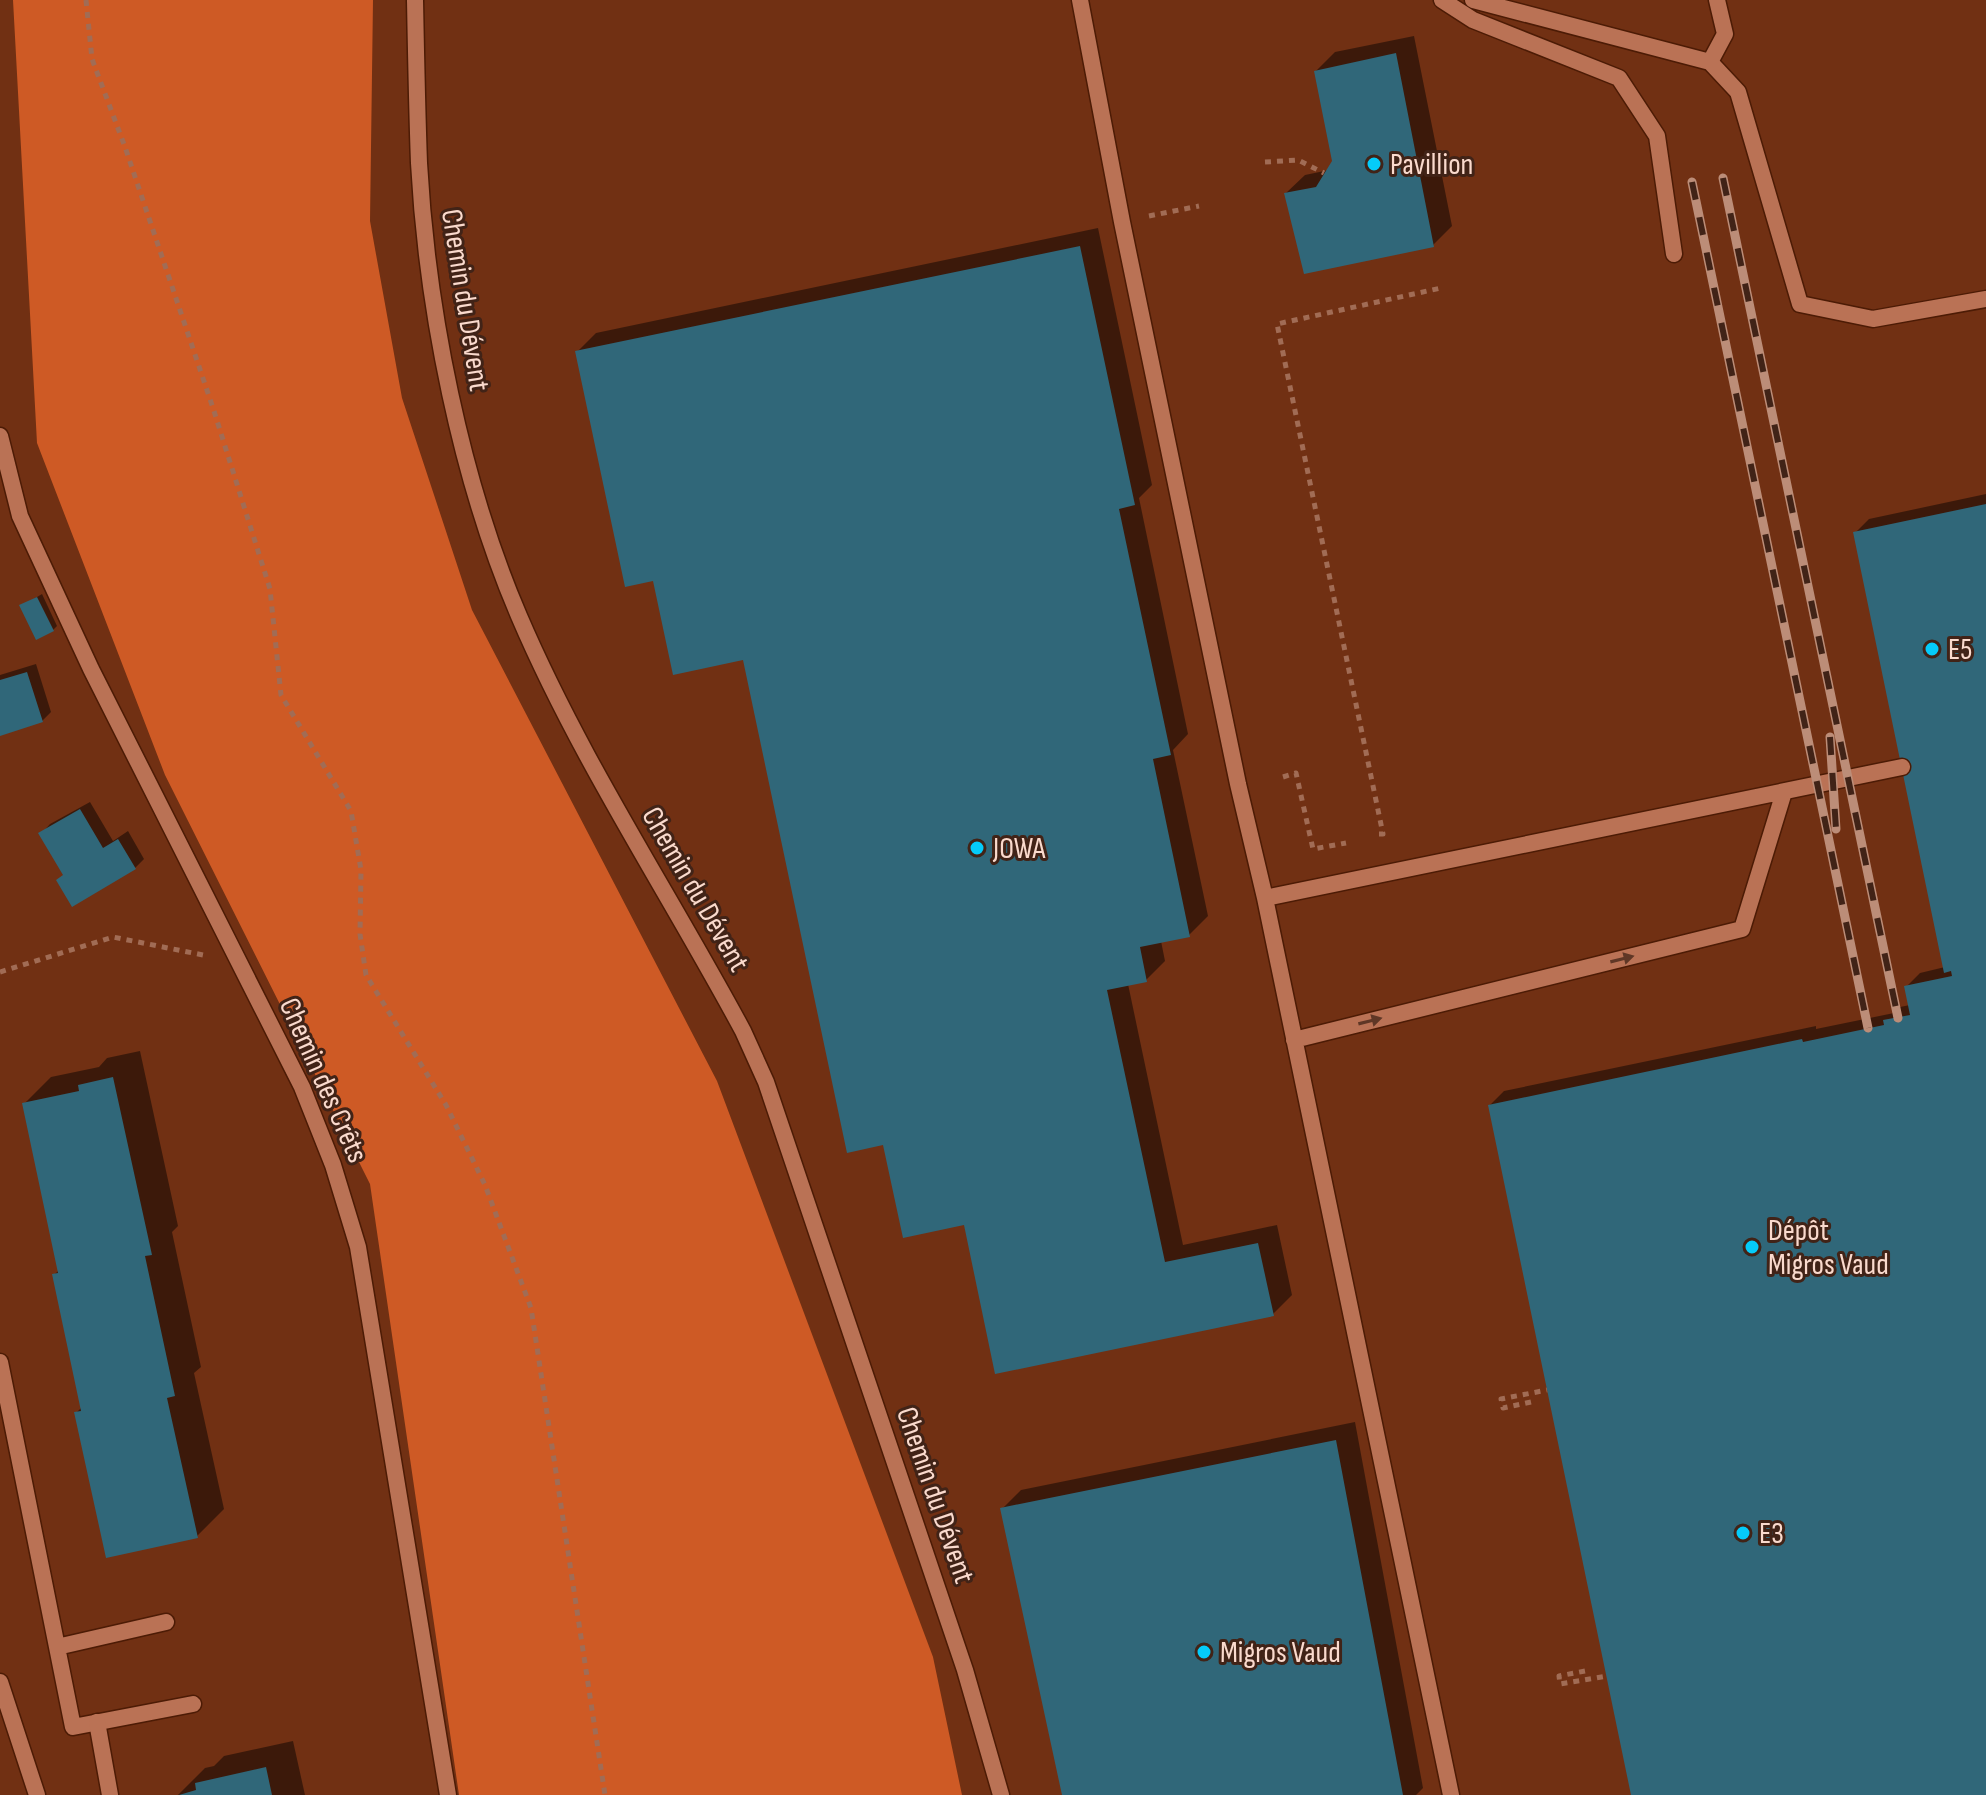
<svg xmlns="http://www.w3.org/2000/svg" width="1986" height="1795" font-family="'Sofia Sans Condensed',sans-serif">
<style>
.forest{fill:#ce5a25}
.shadow{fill:#0007}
.building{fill:#306779}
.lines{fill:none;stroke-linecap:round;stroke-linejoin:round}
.service-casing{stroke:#4c1b05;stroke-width:19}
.pedestrian-casing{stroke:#4c1b05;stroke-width:19}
.minor-casing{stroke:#4c1b05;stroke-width:19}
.tertiary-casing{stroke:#4c1b05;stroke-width:19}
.path{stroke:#a16c55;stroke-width:5;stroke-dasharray:6 6;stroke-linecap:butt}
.service{stroke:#ba7255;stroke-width:16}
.pedestrian{stroke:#ba7255;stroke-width:16}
.minor{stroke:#ba7255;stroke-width:16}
.tertiary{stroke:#ba7255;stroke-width:16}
.rail-casing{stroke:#bc8d78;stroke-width:9}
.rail{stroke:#412317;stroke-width:6;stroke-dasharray:18;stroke-linecap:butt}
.oneway{fill:#5f3726}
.poi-dot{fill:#05cbf9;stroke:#412317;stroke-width:3}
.labels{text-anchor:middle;stroke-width:6;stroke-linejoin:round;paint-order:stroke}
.poi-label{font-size:30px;fill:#fadacd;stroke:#412317;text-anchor:start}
.street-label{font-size:30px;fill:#fadacd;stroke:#412317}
</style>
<rect width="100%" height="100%" fill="#713013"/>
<!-- forest -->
<path class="forest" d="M13 0H373L370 221 402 398 472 610 717 1081 933 1657 962 1795H459L370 1184 165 775 37 443Z"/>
<!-- shadow -->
<path class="shadow" d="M1414 36 1452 226 1433 245 1286 193 1305 175 1329 170 1334 161 1316 71 1335 52Z
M1098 228 1152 485 1139 498 1188 734 1173 750 1208 916 1189 935 1161 941 1165 961 1146 980 1128 984 1183 1245 1277 1225 1292 1295 1273 1314 885 1143 745 657 655 579 577 352 596 333Z
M1986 494V1795H1633L1490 1105 1504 1091 1816 1026V1029L1894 1013 1900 1007 1910 1005 1906 987 1920 973 1945 967 1855 533 1869 519Z
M42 594 57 626 53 630 22 606Z
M36 664 51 712 42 721 0 734V675Z
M90 802 113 841 128 831 144 859 135 868 65 874 41 834 50 824Z
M140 1051 178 1226 172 1232 201 1367 194 1373 224 1509 197 1536 76 1413 82 1407 54 1275 60 1269 24 1104 51 1077 99 1067 107 1058Z
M1355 1422 1423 1788 1416 1795H1064L1002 1509 1021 1490Z
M293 1741 305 1795H178L205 1768 214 1766 224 1756Z"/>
<!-- building -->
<path class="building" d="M1396 53 1434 247 1304 274 1284 193 1316 187 1332 161 1314 71Z
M1080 246 1135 505 1119 509 1171 755 1153 759 1190 937 1140 947 1147 982 1107 990 1165 1262 1258 1243 1274 1316 995 1374 964 1225 903 1238 883 1145 847 1153 743 660 673 675 653 581 625 587 575 351Z
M1986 504V1795H1631L1488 1105 1802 1039 1803 1042 1884 1025 1883 1020 1910 1015 1904 986 1952 976 1951 971 1944 973 1853 532Z
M37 597 54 631 36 640 19 605Z
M27 672 43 722 0 736V680Z
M80 809 103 848 118 839 136 869 72 907 56 880 63 875 38 833Z
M113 1077 152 1255 145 1256 175 1396 167 1398 198 1538 106 1558 74 1412 81 1411 52 1274 58 1273 22 1103 79 1091 78 1085Z
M1336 1440 1403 1795H1062L1000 1508Z
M266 1767 272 1795H179L196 1790 195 1783Z"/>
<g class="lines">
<!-- service casing -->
<g class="service-casing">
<path id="service" d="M1080 0 1122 222 1238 784 1265 898 1451 1795
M1442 0 1473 20 1619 78 1657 136 1674 254
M1473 0 1710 62 1738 92 1800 304 1873 319 1986 299
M1710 62 1725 34 1717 0
M1265 898 1902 767
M1294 1040 1742 929 1784 792
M0 1362 73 1727 193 1704
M57 1647 166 1622"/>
</g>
<!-- pedestrian casing -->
<g class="pedestrian-casing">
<path id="pedestrian" d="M0 1682 37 1795"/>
</g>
<!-- minor casing -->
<g class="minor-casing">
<path id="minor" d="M0 436 20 516 91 669 302 1087 333 1165 358 1247 448 1795
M97 1722 110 1795"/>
</g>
<!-- tertiary casing -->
<g class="tertiary-casing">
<path id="tertiary" d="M415 0C416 54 417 109 419 163 427 310 461 481 519 616 581 761 669 893 743 1031L766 1082 965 1670 1001 1795"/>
</g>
<!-- path -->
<path class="path" d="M86 0 92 59 125 147 213 408 270 589 281 695 351 811 361 870 360 934 366 975 446 1105 485 1185 531 1308 605 1795
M1265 162 1298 160 1324 173
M1149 216 1199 206
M1283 777 1296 773 1313 849 1346 843
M1379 834H1383L1277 324 1441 288
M0 972 113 937 208 956
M1531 1402 1503 1408 1501 1399 1547 1390
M1585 1671 1559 1676 1560 1684 1607 1676"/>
<!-- service -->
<use href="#service" class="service"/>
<!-- pedestrian -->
<use href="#pedestrian" class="pedestrian"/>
<!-- minor -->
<use href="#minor" class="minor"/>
<!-- tertiary -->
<use href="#tertiary" class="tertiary"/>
<!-- rail casing -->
<g class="rail-casing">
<path id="rail" d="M1723 178 1898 1018
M1692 182 1868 1028
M1830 737 1836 829"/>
</g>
<!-- rail -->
<use href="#rail" class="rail"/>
</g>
<!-- one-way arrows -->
<defs><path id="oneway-solid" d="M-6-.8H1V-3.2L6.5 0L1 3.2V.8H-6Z" transform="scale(2)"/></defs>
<g class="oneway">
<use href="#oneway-solid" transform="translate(1622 959) rotate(-14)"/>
<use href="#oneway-solid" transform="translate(1370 1021) rotate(-14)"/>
</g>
<!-- markers -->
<g class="poi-dot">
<circle cx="1374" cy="164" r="8"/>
<circle cx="1932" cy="649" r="8"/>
<circle cx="977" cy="848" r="8"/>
<circle cx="1752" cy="1247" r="8"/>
<circle cx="1743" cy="1533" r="8"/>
<circle cx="1204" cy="1652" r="8"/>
</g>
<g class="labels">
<!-- poi labels -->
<g class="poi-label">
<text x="1390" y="174">Pavillion</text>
<text x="1948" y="659">E5</text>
<text x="993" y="858">JOWA</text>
<text x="1768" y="1240">Dépôt<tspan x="1768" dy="34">Migros Vaud</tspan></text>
<text x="1759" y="1543">E3</text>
<text x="1220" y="1662">Migros Vaud</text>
</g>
<!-- street labels -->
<g class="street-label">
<text transform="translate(466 300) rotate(81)" y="10">Chemin du Dévent</text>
<text transform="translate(696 889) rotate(60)" y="10">Chemin du Dévent</text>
<text transform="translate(324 1080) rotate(66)" y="10">Chemin des Crêts</text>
<text transform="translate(936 1495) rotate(71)" y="10">Chemin du Dévent</text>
</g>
</g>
</svg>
